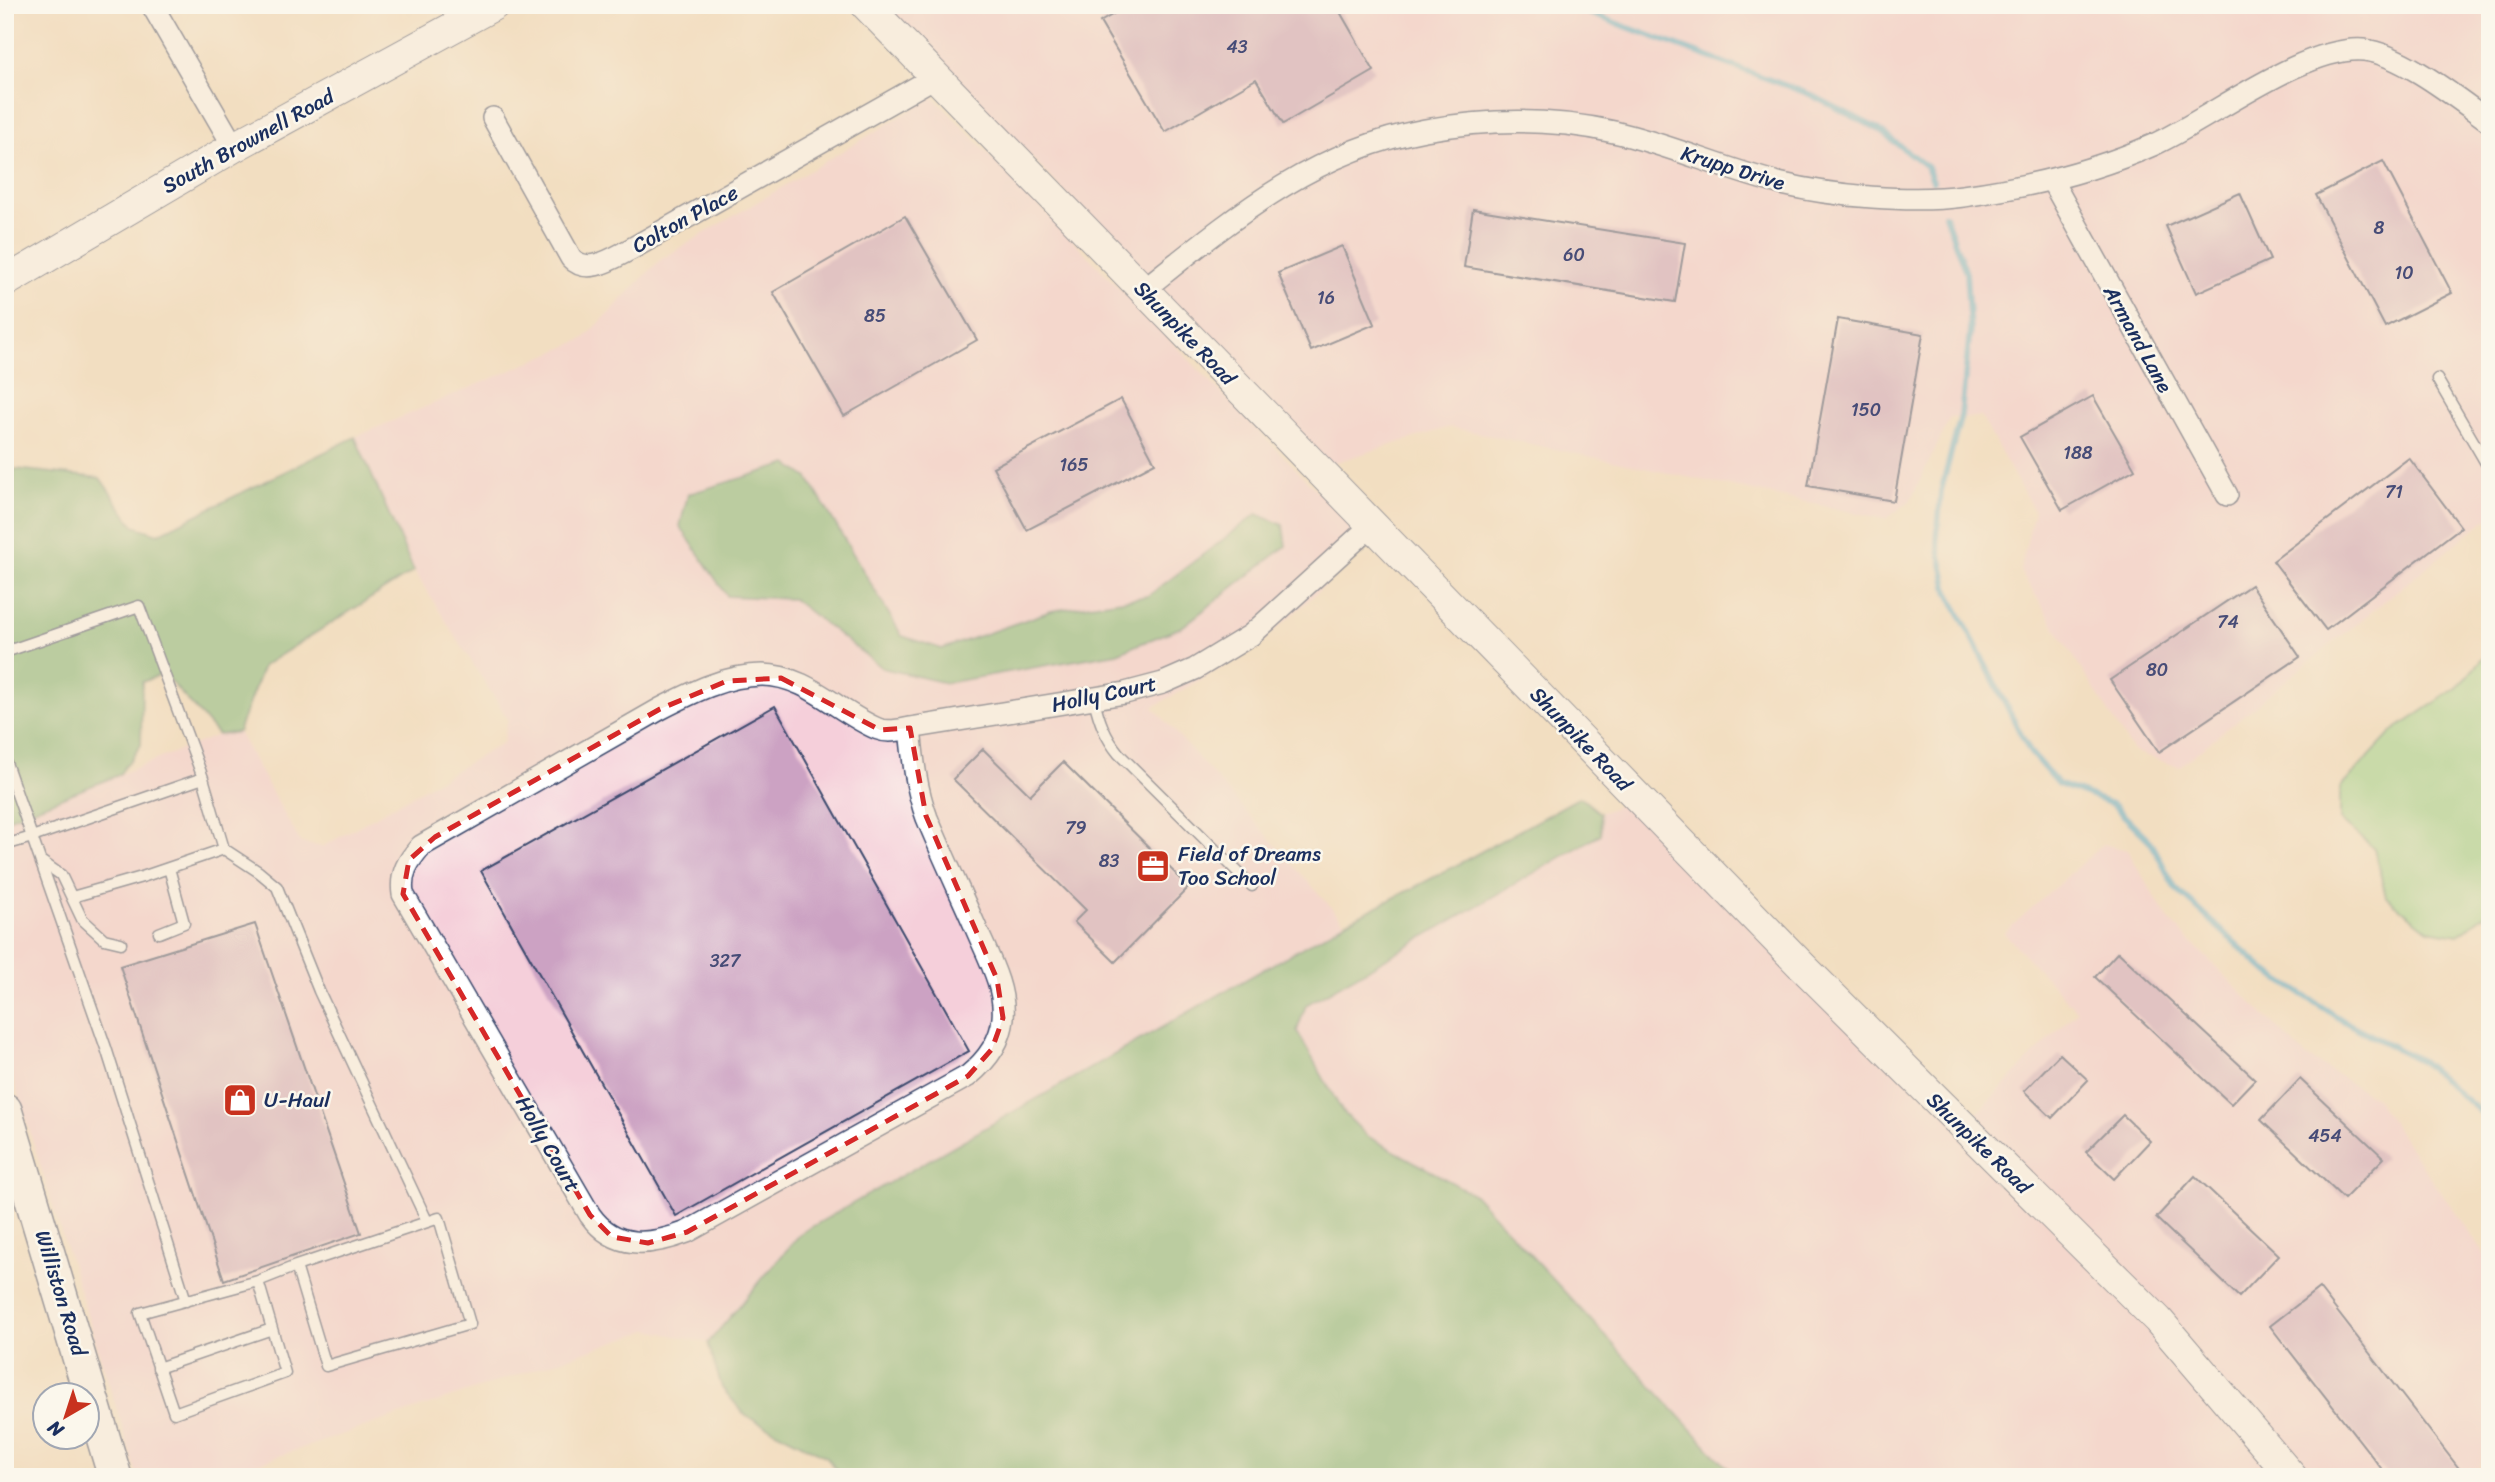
<svg xmlns="http://www.w3.org/2000/svg" width="2495" height="1482" font-family="Sriracha,sans-serif">
<style>
.built{fill:#f5cfda}
.green{fill:#97d68c;stroke:#598275;stroke-width:2}
.forest{fill:#79b778;stroke:#4a736b;stroke-width:2}
.lines{fill:none;stroke-linecap:round;stroke-linejoin:round}
.stream{stroke:#50a8cd;stroke-width:6}
.building{fill:#cca2c3}
.lane-casing{stroke:#3b496d;stroke-width:13}
.street-casing{stroke:#3b496d;stroke-width:24}
.secondary-casing{stroke:#3b496d;stroke-width:32}
.primary-casing{stroke:#3b496d;stroke-width:36}
.lane{stroke:#fff;stroke-width:10}
.street{stroke:#fff;stroke-width:21}
.secondary{stroke:#fff;stroke-width:30}
.primary{stroke:#fff;stroke-width:33}
.marked{fill:none;stroke:#d62828;stroke-width:5;stroke-dasharray:14 9;stroke-linejoin:round}
.labels{text-anchor:middle;stroke-width:5;stroke-linejoin:round;paint-order:stroke}
.number-label{font-size:18px;fill:#474c77}
.street-label{font-size:21px;fill:#1b2f5e;stroke:#fbf7ec}
.poi-label{font-size:21px;fill:#1b2f5e;stroke:#fbf7ec;text-anchor:start}
</style>
<rect width="100%" height="100%" fill="#fbf7ec"/>
<filter id="ink" filterUnits="userSpaceOnUse"><feTurbulence type="fractalNoise" baseFrequency=".0143" numOctaves="2"/><feDisplacementMap in="SourceGraphic" scale="14" xChannelSelector="R" yChannelSelector="G"/><feConvolveMatrix kernelMatrix="1 2 1 2 8 2 1 2 1" color-interpolation-filters="sRGB"/></filter>
<filter id="wash" filterUnits="userSpaceOnUse"><feTurbulence type="fractalNoise" baseFrequency=".00686" numOctaves="4" result="noise"/><feDisplacementMap in="SourceGraphic" scale="28" xChannelSelector="R" yChannelSelector="G"/><feGaussianBlur stdDeviation="1.57" result="paint"/><feColorMatrix in="noise" values="0 0 0 0 0 0 0 0 0 0 0 0 0 0 0 0 0 1.4 0 .05"/><feComposite in="paint" operator="in"/></filter>
<g filter="url(#wash)">
<rect width="100%" height="100%" fill="#f2dec1"/>
<!-- built -->
<path class="built" d="M885 5H2490V520L2484 521 2179 767 2133 751 2020 571 2034 511 1981 417 1950 418 1910 501 1886 519 1450 427 1326 465Z
M933 97 1370 545 1254 649 1153 707 1345 923 801 1232 708 1343 649 1330 217 1477H138L5 1053V820L218 735 238 732 301 843 322 847 503 743 508 719 414 571 355 437 584 339 660 260Z
M1625 803 1969 1121 2077 1011 2004 933 2103 844 2127 850 2168 919 2307 1057 2375 1098 2490 1262V1426L2476 1477H1736L1475 1195 1367 1136 1342 1111 1297 1031 1306 1005 1601 834 1600 813Z"/>
<!-- green -->
<path class="green" d="M2490 650V904L2484 915 2458 935 2428 930 2386 897 2374 848 2340 820V788L2393 731 2458 687Z"/>
<!-- forest -->
<path class="forest" d="M355 437 414 571 263 666 238 732 218 735 164 674 142 682 141 745 119 775 5 820V474L16 469 100 478 134 526 158 534Z
M788 464 808 478 902 636 942 649 1051 611 1148 596 1257 514 1283 525 1286 546 1182 627 1117 653 946 683 882 668 793 599 727 596 680 526 688 494Z
M1580 797 1600 813 1601 834 1306 1005 1297 1031 1342 1111 1367 1136 1475 1195 1736 1477H842L825 1456 746 1416 722 1388 708 1343 801 1233 1345 923 1444 872Z"/>
<g class="lines">
<!-- stream -->
<path class="stream" d="M1567 5 1809 94 1878 129 1927 167 1933 181
M1945 215 1966 273 1970 330 1961 415 1941 491 1937 540 1948 591 2030 752 2058 784 2112 804 2151 842 2175 888 2266 971 2347 1023 2421 1061 2490 1120"/>
</g>
<g id="blocks">
<!-- building -->
<path class="building" d="M1129 5H1336L1374 71 1283 124 1256 79 1165 132 1100 22Z
M2383 161 2452 293 2385 327 2316 195Z
M2240 193 2270 260 2196 293 2166 226Z
M1473 209 1685 243 1675 302 1464 267Z
M905 216 977 340 844 416 773 292Z
M1342 246 1375 324 1311 351 1278 273Z
M1838 319 1923 334 1894 501 1808 486Z
M2093 396 2135 469 2062 510 2020 437Z
M1121 399 1155 463 1027 530 993 467Z
M2409 458 2461 527 2326 630 2273 561Z
M2251 585 2300 657 2159 752 2110 680Z
M775 706 969 1051 676 1216 481 871Z
M983 749 1030 795 1063 762 1189 887 1115 962 1074 922 1086 910 953 779Z
M255 924 361 1233 224 1280 120 966Z
M2118 952 2255 1079 2231 1104 2095 977Z
M2060 1054 2088 1080 2052 1118 2024 1091Z
M2300 1079 2384 1158 2344 1199 2261 1120Z
M2123 1115 2150 1141 2114 1179 2086 1152Z
M2195 1176 2279 1255 2239 1297 2156 1218Z
M2319 1288 2461 1471 2453 1477H2388L2270 1326Z"/>
</g>
</g>
<g filter="url(#ink)">
<use href="#blocks" fill-opacity="0" stroke="#3b496d" stroke-width="2"/>
<g class="lines">
<!-- lane casing -->
<g class="lane-casing">
<path id="lane" d="M2437 379 2490 470
M5 652 139 606 203 778
M1094 699C1099 721 1105 737 1119 754L1252 886
M5 760 32 837 203 778 224 849 142 877 72 897
M5 845 32 837 106 1048 186 1301
M224 849 259 872 277 887 319 991 427 1221
M41 861 61 875 82 919 104 939 121 943
M159 933 184 923 169 868
M258 1281 296 1266 326 1366 470 1324 439 1218 296 1266
M258 1281 285 1373 174 1413 140 1313Z
M158 1368 272 1329"/>
</g>
<!-- street casing -->
<g class="street-casing">
<path id="street" d="M152 5 234 147
M493 118 571 258C588 276 613 258 631 249L935 77
M2052 181 2227 495
M1143 290C1231 220 1311 151 1425 130 1487 119 1553 118 1614 132 1671 145 1725 170 1782 184 1832 196 1912 203 1963 196 2029 187 2092 172 2153 145 2209 120 2304 45 2364 50 2402 54 2458 99 2490 122
M910 728C913 759 916 789 927 818 942 854 959 890 975 926 987 955 1006 987 1003 1018 1001 1042 985 1062 968 1076L687 1232C650 1246 615 1250 590 1215L403 894C400 873 408 861 421 846L660 709C691 693 726 675 762 675 807 675 839 713 878 729 888 733 900 730 910 728L1125 693 1163 683 1195 669 1251 635 1372 525"/>
</g>
<!-- secondary casing -->
<g class="secondary-casing">
<path id="secondary" d="M866 5 1802 966 2158 1320 2292 1477
M5 282 234 147 494 5"/>
</g>
<!-- primary casing -->
<g class="primary-casing">
<path id="primary" d="M5 1110 115 1477"/>
</g>
<!-- lane -->
<use href="#lane" class="lane"/>
<!-- street -->
<use href="#street" class="street"/>
<!-- secondary -->
<use href="#secondary" class="secondary"/>
<!-- primary -->
<use href="#primary" class="primary"/>
</g>
</g>
<!-- marked area -->
<path d="M0 0H2495V1482H0ZM781 678 880 730 910 728 926 816 997 979 1003 1018 992 1049 968 1076 687 1232 648 1243 612 1237 590 1215 403 894 409 860 435 837 660 709 727 681Z" fill="#f2dec1" fill-opacity=".55" fill-rule="evenodd"/>
<path class="marked" d="M781 678 880 730 910 728 926 816 997 979 1003 1018 992 1049 968 1076 687 1232 648 1243 612 1237 590 1215 403 894 409 860 435 837 660 709 727 681Z"/>
<!-- icons -->
<defs>
<g id="office-square" transform="scale(1.75)"><rect x="-9" y="-9" width="18" height="18" rx="4" fill="#c8321e" stroke="#fbf7ec"/><path d="M-6-3h4V-5.5h4V-3h4V5H-6ZM-1-4.5V-3h2v-1.5ZM-6 0V1H6V0Z" fill="#fff"/></g>
<g id="shop-square" transform="scale(1.75)"><rect x="-9" y="-9" width="18" height="18" rx="4" fill="#c8321e" stroke="#fbf7ec"/><path d="M-5-2.5h2.3a2.7 3.5 0 0 1 5.4 0H5L5.5 6h-11ZM-1.5-2.5h3a1.5 2.3 0 0 0-3 0Z" fill="#fff"/></g>
</defs>
<g fill-rule="evenodd">
<use href="#office-square" x="1153" y="866"/>
<use href="#shop-square" x="240" y="1100"/>
</g>
<g class="labels">
<!-- number labels -->
<g class="number-label">
<text x="1237" y="53">43</text>
<text x="2379" y="234">8</text>
<text x="1574" y="261">60</text>
<text x="2404" y="279">10</text>
<text x="1326" y="304">16</text>
<text x="875" y="322">85</text>
<text x="1866" y="416">150</text>
<text x="2078" y="459">188</text>
<text x="1074" y="471">165</text>
<text x="2394" y="498">71</text>
<text x="2228" y="628">74</text>
<text x="2157" y="676">80</text>
<text x="1076" y="834">79</text>
<text x="1109" y="867">83</text>
<text x="725" y="967">327</text>
<text x="2325" y="1142">454</text>
</g>
<!-- street labels -->
<g class="street-label">
<text transform="translate(248 141) rotate(-29)" y="7">South Brownell Road</text>
<text transform="translate(1733 168) rotate(17)" y="7">Krupp Drive</text>
<text transform="translate(685 219) rotate(-29)" y="7">Colton Place</text>
<text transform="translate(1185 333) rotate(46)" y="7">Shunpike Road</text>
<text transform="translate(2138 339) rotate(61)" y="7">Armand Lane</text>
<text transform="translate(1104 694) rotate(-12)" y="7">Holly Court</text>
<text transform="translate(1581 739) rotate(46)" y="7">Shunpike Road</text>
<text transform="translate(1979 1143) rotate(44)" y="7">Shunpike Road</text>
<text transform="translate(548 1144) rotate(60)" y="7">Holly Court</text>
<text transform="translate(61 1293) rotate(73)" y="7">Williston Road</text>
</g>
<!-- poi labels -->
<g class="poi-label">
<text x="1178" y="861">Field of Dreams<tspan x="1178" dy="24">Too School</tspan></text>
<text x="264" y="1107">U-Haul</text>
</g>
</g>
<!-- margin -->
<rect width="2495" height="1482" fill="none" stroke="#fbf7ec" stroke-width="28"/>
<!-- north arrow -->
<g transform="translate(66 1416) rotate(219)"><circle r="33" fill="#fbf7ec" stroke="#a1a7b3" stroke-width="2"/>
<path d="M0-5L12 26L0 18L-12 26Z" fill="#c8321e"/>
<text y="-10" font-size="19" font-weight="bold" text-anchor="middle" fill="#1b2f5e">N</text>
</g>
</svg>
